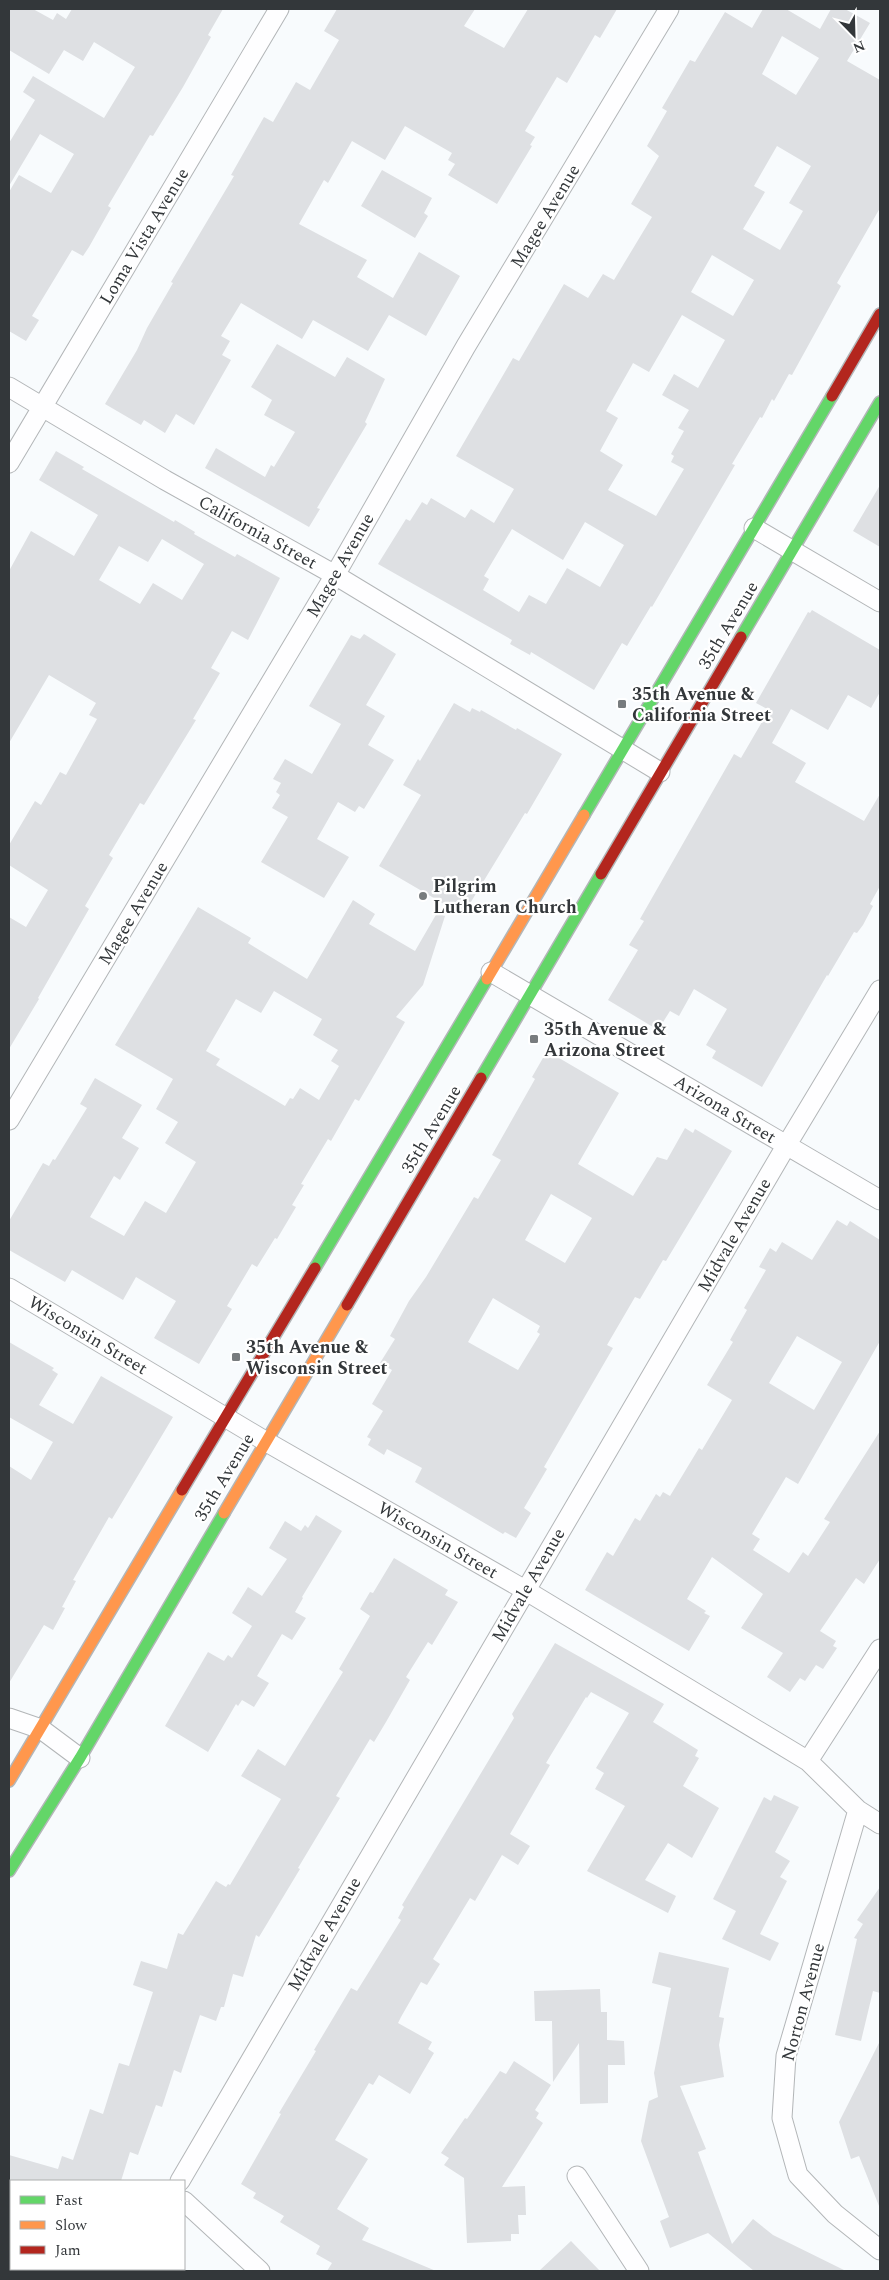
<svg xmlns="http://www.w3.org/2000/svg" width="889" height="2280" font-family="Spectral,serif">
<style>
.building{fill:#dee0e3;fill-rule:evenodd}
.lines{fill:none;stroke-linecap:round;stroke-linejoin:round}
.street-casing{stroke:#b3b6b8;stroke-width:21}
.fast-casing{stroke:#b3b6b8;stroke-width:14}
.slow-casing{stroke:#b3b6b8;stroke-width:14}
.jam-casing{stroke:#b3b6b8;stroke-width:14}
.street{stroke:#fefeff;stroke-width:19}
.fast{stroke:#63d668;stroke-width:11}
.slow{stroke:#ff974d;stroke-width:11}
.jam{stroke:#b3261e;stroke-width:11}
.poi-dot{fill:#787c7e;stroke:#fff;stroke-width:2}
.labels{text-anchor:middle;stroke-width:4.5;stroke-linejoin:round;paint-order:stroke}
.street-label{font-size:18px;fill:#33373a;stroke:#fff}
.poi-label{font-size:18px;font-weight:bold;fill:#33373a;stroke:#fff;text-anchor:start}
</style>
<rect width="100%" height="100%" fill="#f8fbfd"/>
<!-- building -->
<path class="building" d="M9 9H33L53 20 57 13 66 19 72 9H223L208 35 211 37 183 87 153 136 150 135 108 206 111 208 89 247 83 256 72 250 32 316 39 320 26 341 9 331V192L19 175 51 193 74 154 40 134 9 186V143L35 100 23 92 33 76 104 118 135 67 94 42 83 61 64 50 49 74 9 50Z
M337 9H475L464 26 504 48 528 9H617L600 38 595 35 567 83 557 77 525 131 535 137 530 145 532 146 497 204 448 175 455 164 448 160 452 153 405 126 385 160 352 141 328 183 324 180 299 224 367 260 357 277 393 298 419 252 460 276 426 336 389 315 368 351 313 320 302 339 241 303 221 336 230 341 222 355 231 360 194 425 176 414 165 433 144 420 141 425 105 404 137 350 147 328 173 283 171 282 234 176 231 175 264 117 273 122 296 82 310 90 339 40 324 31Z
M763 9H786L820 29 831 9H845L870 23 847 61 880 80V208L837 283 841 286 792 375 789 374 774 401 772 399 762 418 760 417 732 464 735 465 652 607 651 606 627 646 622 643 594 690 531 652 530 655 510 644 512 640 378 564 406 519 410 521 422 502 427 505 431 498 465 518 471 509 494 523 514 489 456 456 513 358 519 361 564 284 588 298 603 274 614 280 652 217 631 204 659 156 647 146 667 111 662 108 690 60 695 62 725 12 752 28ZM782 36 819 58 796 95 762 74ZM777 146 811 166 789 203 803 211 780 250 743 229 765 192 754 186ZM712 255 754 280 733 316 691 292ZM682 315 725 340 698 388 674 374 662 395 689 410 678 428 684 431 671 454 674 456 671 462 684 469 656 516 608 490 623 465 600 451 618 418 606 411 632 365 633 363 649 372ZM585 522 624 545 600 587 567 568 546 604 529 595 519 612 483 590 489 579 484 576 512 529 563 560Z
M382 170 432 198 424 213 428 216 415 238 361 206Z
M277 344 335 377 347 357 385 379 365 422 367 424 317 508 320 509 309 527 205 468 216 448 265 477 271 465 274 467 295 432 264 415 272 400 251 387Z
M56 451 84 467 82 469 174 522 175 520 195 532 194 534 235 557 237 554 280 578 248 640 232 631 211 668 220 673 193 719 196 720 144 805 140 803 109 855 113 858 85 906 89 909 38 998 39 999 9 1049V917L26 927 48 890 9 865V845L35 801 41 805 60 772 66 775 97 719 89 715 96 703 49 675 9 743V571L31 531 74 556 98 515 39 480ZM162 539 204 564 182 600 153 583 140 604 99 580 119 546 148 562Z
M880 485V547L853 531Z
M812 610 880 650V692L871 708 848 695 828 730 791 709 772 743 806 763 795 782 864 821 880 794V886L870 904 873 906 863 925 857 933 854 932 828 976 827 975 762 1087 712 1058 716 1051 706 1045 727 1009 694 989 679 1016 670 1011 658 1030 608 1000 638 950 629 945 644 921 640 919 734 754 741 758 769 710 756 703 808 612 810 613Z
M364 634 396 654 366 705 385 716 368 745 394 760 364 809 359 806 355 812 338 802 317 839 349 857 324 898 261 862 288 817 272 808 280 795 276 792 281 783 273 779 285 759 312 774 341 724 309 706 351 635 360 639Z
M454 703 470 712 472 708 480 712 481 710 516 730 517 728 562 754 527 814 525 813 463 915 379 866 421 795 403 785 418 759 420 761Z
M353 900 375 914 369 924 415 951 437 913 445 916 423 985 396 1017 405 1022 359 1101 355 1099 331 1141 328 1139 301 1184 304 1185 292 1205 296 1207 277 1239 275 1238 257 1267 252 1264 227 1306 232 1309 199 1364 154 1338 176 1301 136 1277 123 1300 72 1270 65 1282 9 1250V1221L43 1163 49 1166 53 1159 55 1160 87 1108 80 1104 95 1078 142 1105 122 1138 139 1148 120 1180 114 1176 90 1217 124 1236 145 1201 166 1213 196 1162 165 1143 178 1122 156 1109 173 1079 115 1045 198 907 251 938 248 943 307 979ZM274 991 322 1019 313 1035 338 1050 331 1061 339 1066 319 1100 300 1088 293 1099 290 1098 285 1106 216 1065 220 1059 206 1051 236 999 261 1013Z
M547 1051 619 1093 578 1164 633 1196 657 1157 667 1160 685 1128 693 1133 695 1129 732 1151 666 1261 663 1260 640 1299 635 1297 607 1345 613 1348 544 1467 547 1469 524 1508 531 1513 516 1538 505 1532 503 1534 415 1482 422 1468 387 1449 384 1455 368 1445 371 1439 367 1437 383 1411 372 1404 392 1370 380 1363 395 1339 390 1336 409 1301 426 1277 474 1197 478 1199 501 1160 492 1155 535 1079 532 1077ZM551 1194 592 1218 565 1263 525 1240ZM493 1298 540 1326 537 1332 540 1334 518 1370 468 1342Z
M837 1220 847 1226 850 1221 880 1240V1341L798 1484 786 1477 752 1534 760 1539 753 1550 789 1573 803 1552 808 1556 830 1522 824 1519 880 1431V1559L864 1584 856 1578 820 1631 836 1641 833 1646 837 1648 823 1669 816 1665 805 1681 800 1678 790 1692 767 1677 783 1653 741 1628 763 1594 712 1557 687 1599 706 1611 704 1613 710 1616 689 1651 585 1590 607 1552 613 1556 635 1518 640 1521 656 1494 660 1497 663 1492 670 1496 699 1448 702 1450 732 1400 707 1385 733 1342 730 1340 747 1310 744 1308 766 1270 759 1267 770 1248 776 1252 782 1242 812 1260ZM797 1336 842 1362 814 1410 769 1383Z
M9 1342 54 1368 52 1370 58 1374 39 1405 73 1424 101 1376 173 1417 112 1519 109 1517 73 1580 76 1581 62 1607 65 1608 53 1630 44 1625 9 1683V1466L31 1480 53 1442 9 1417Z
M316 1515 342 1531 302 1597 303 1598 295 1612 306 1618 292 1640 282 1634 257 1676 269 1683 254 1707 242 1700 238 1706 236 1704 208 1752 165 1726 208 1652 224 1661 228 1655 232 1658 252 1626 232 1613 248 1587 262 1596 287 1559 269 1548 285 1521 301 1531 305 1525 308 1528Z
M394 1558 448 1590 445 1595 458 1602 432 1645 428 1642 406 1677 410 1680 386 1722 374 1742 370 1739 336 1796 340 1798 298 1868 300 1869 259 1937 256 1935 243 1977 233 1974 224 2007H221L216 2021 200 2015 181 2073 174 2070 162 2107 156 2105 138 2155 130 2152 121 2181H9V2155L58 2169 62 2156 73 2160 90 2109 103 2114 119 2063 129 2066 153 1992 133 1985 141 1961 167 1969 178 1933 183 1935 216 1881 226 1887 228 1884 230 1885 281 1799 241 1776 258 1749 285 1766 343 1672 339 1669 370 1616 360 1609 370 1592 373 1593Z
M555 1643 664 1704 653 1722 698 1750 695 1756 699 1758 683 1786 719 1808 692 1858 668 1843 645 1880 676 1896 668 1913 587 1871 625 1806 595 1789 604 1773 596 1768 629 1713 591 1692 587 1698 586 1697 546 1763 550 1765 510 1834 530 1846 518 1865 502 1855 475 1901 470 1898 433 1959 440 1964 427 1985 421 1982 401 2017 398 2023 432 2042 428 2049 434 2053 410 2094 379 2075 373 2085 369 2083 335 2140 368 2159 337 2209 369 2228 362 2240 436 2271H327L332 2263 316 2254 320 2246 280 2222 284 2216 253 2198 256 2193 241 2184 281 2114 279 2113 316 2051 314 2050 351 1988 357 1991 401 1920 398 1918 404 1907 402 1905 514 1718 512 1714Z
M774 1795 799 1807 775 1852 790 1861 780 1877 787 1881 760 1934 779 1943 770 1961 722 1939 736 1911 713 1899 764 1797 771 1801Z
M880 1887V1993L873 1991 861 2041 835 2035 857 1939 854 1938 863 1924 857 1920Z
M659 1952 729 1968 719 2017 724 2018 719 2045 724 2077 680 2086 706 2149 698 2152 732 2244 753 2219 773 2235 846 2271H754L708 2233 670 2248 660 2221 669 2217 641 2141 649 2101 658 2097 654 2073 671 1988 652 1983Z
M600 1989 601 2012H607V2040L624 2041 625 2065H608V2103L580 2104 579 2043 553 2082 552 2021H535L534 1991Z
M880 2041V2206H879L859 2156 851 2159 839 2122Z
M514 2061 551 2085 535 2110 539 2113 536 2118 543 2123 502 2187 525 2186 526 2215H518L519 2234H511V2241L467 2243 464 2178 444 2165 449 2158 441 2153 465 2118 467 2119 500 2071 506 2074Z
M571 2241 600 2271H539Z"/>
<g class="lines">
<!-- street casing -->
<g class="street-casing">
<path id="street" d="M9 387 165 480 335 575 660 772
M9 463 279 9
M754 528 880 602
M491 972 880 1200
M9 1120 335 575 466 346 669 9
M9 1288 265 1441 525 1590 808 1761 858 1810 880 1824
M9 1718 41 1729 80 1758
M808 1761 880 1649
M858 1810 786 2056 782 2118 798 2175 835 2214 880 2250
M577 2176 639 2271
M180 2181 786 1146 880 990
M184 2201 260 2271
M122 2271 124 2269"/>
</g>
<!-- fast casing -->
<g class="fast-casing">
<path id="fast" d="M741 637 880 402
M584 815 832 396
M481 1078 601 874
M315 1268 487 979
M9 1871 80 1758 224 1513"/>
</g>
<!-- slow casing -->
<g class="slow-casing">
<path id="slow" d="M487 979 584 815
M224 1513 347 1305
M9 1781 182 1490"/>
</g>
<!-- jam casing -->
<g class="jam-casing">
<path id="jam" d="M832 396 880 314
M601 874 741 637
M347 1305 481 1078
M182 1490 315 1268"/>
</g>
<!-- street -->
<use href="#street" class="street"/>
<!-- fast -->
<use href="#fast" class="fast"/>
<!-- slow -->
<use href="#slow" class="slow"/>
<!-- jam -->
<use href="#jam" class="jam"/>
</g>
<!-- markers -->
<g class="poi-dot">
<rect x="617" y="699" width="10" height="10" rx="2.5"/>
<circle cx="423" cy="896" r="5"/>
<rect x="529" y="1034" width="10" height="10" rx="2.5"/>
<rect x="231" y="1352" width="10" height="10" rx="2.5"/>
</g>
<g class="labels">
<!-- street labels -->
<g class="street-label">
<text transform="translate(545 216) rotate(-59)" y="6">Magee Avenue</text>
<text transform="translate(144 236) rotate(-59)" y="6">Loma Vista Avenue</text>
<text transform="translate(258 532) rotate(29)" y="6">California Street</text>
<text transform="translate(340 565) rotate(-60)" y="6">Magee Avenue</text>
<text transform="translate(728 625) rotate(-59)" y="6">35th Avenue</text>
<text transform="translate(133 913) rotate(-59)" y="6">Magee Avenue</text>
<text transform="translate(725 1109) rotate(31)" y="6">Arizona Street</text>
<text transform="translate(431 1129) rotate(-59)" y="6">35th Avenue</text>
<text transform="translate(734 1235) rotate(-60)" y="6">Midvale Avenue</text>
<text transform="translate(88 1335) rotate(31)" y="6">Wisconsin Street</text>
<text transform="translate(224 1477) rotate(-59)" y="6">35th Avenue</text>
<text transform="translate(438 1540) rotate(30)" y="6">Wisconsin Street</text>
<text transform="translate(528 1585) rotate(-60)" y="6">Midvale Avenue</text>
<text transform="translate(324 1934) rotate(-60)" y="6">Midvale Avenue</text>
<text transform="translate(803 2002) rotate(-75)" y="6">Norton Avenue</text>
</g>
<!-- poi labels -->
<g class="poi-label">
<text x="632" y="700">35th Avenue &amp;<tspan x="632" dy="21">California Street</tspan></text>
<text x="433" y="892">Pilgrim<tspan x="433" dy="21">Lutheran Church</tspan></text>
<text x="544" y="1035">35th Avenue &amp;<tspan x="544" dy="21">Arizona Street</tspan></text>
<text x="246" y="1353">35th Avenue &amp;<tspan x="246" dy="21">Wisconsin Street</tspan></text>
</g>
</g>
<!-- border -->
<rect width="889" height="2280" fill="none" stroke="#33373a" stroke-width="20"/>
<!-- legend -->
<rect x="10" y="2180" width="175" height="90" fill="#ffffff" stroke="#adafb0"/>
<rect x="20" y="2196" width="25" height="8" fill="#63d668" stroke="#adafb0"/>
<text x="55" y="2205" font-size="15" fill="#33373a">Fast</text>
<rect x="20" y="2221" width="25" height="8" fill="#ff974d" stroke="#adafb0"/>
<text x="55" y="2230" font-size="15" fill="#33373a">Slow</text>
<rect x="20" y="2246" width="25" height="8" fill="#b3261e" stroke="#adafb0"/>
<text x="55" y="2255" font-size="15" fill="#33373a">Jam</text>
<!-- north arrow -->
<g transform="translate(854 35) rotate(157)" stroke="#ffffff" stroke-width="4" paint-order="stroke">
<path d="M0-4L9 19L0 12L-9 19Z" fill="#33373a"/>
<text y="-8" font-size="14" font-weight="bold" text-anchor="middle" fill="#33373a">N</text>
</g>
</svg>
